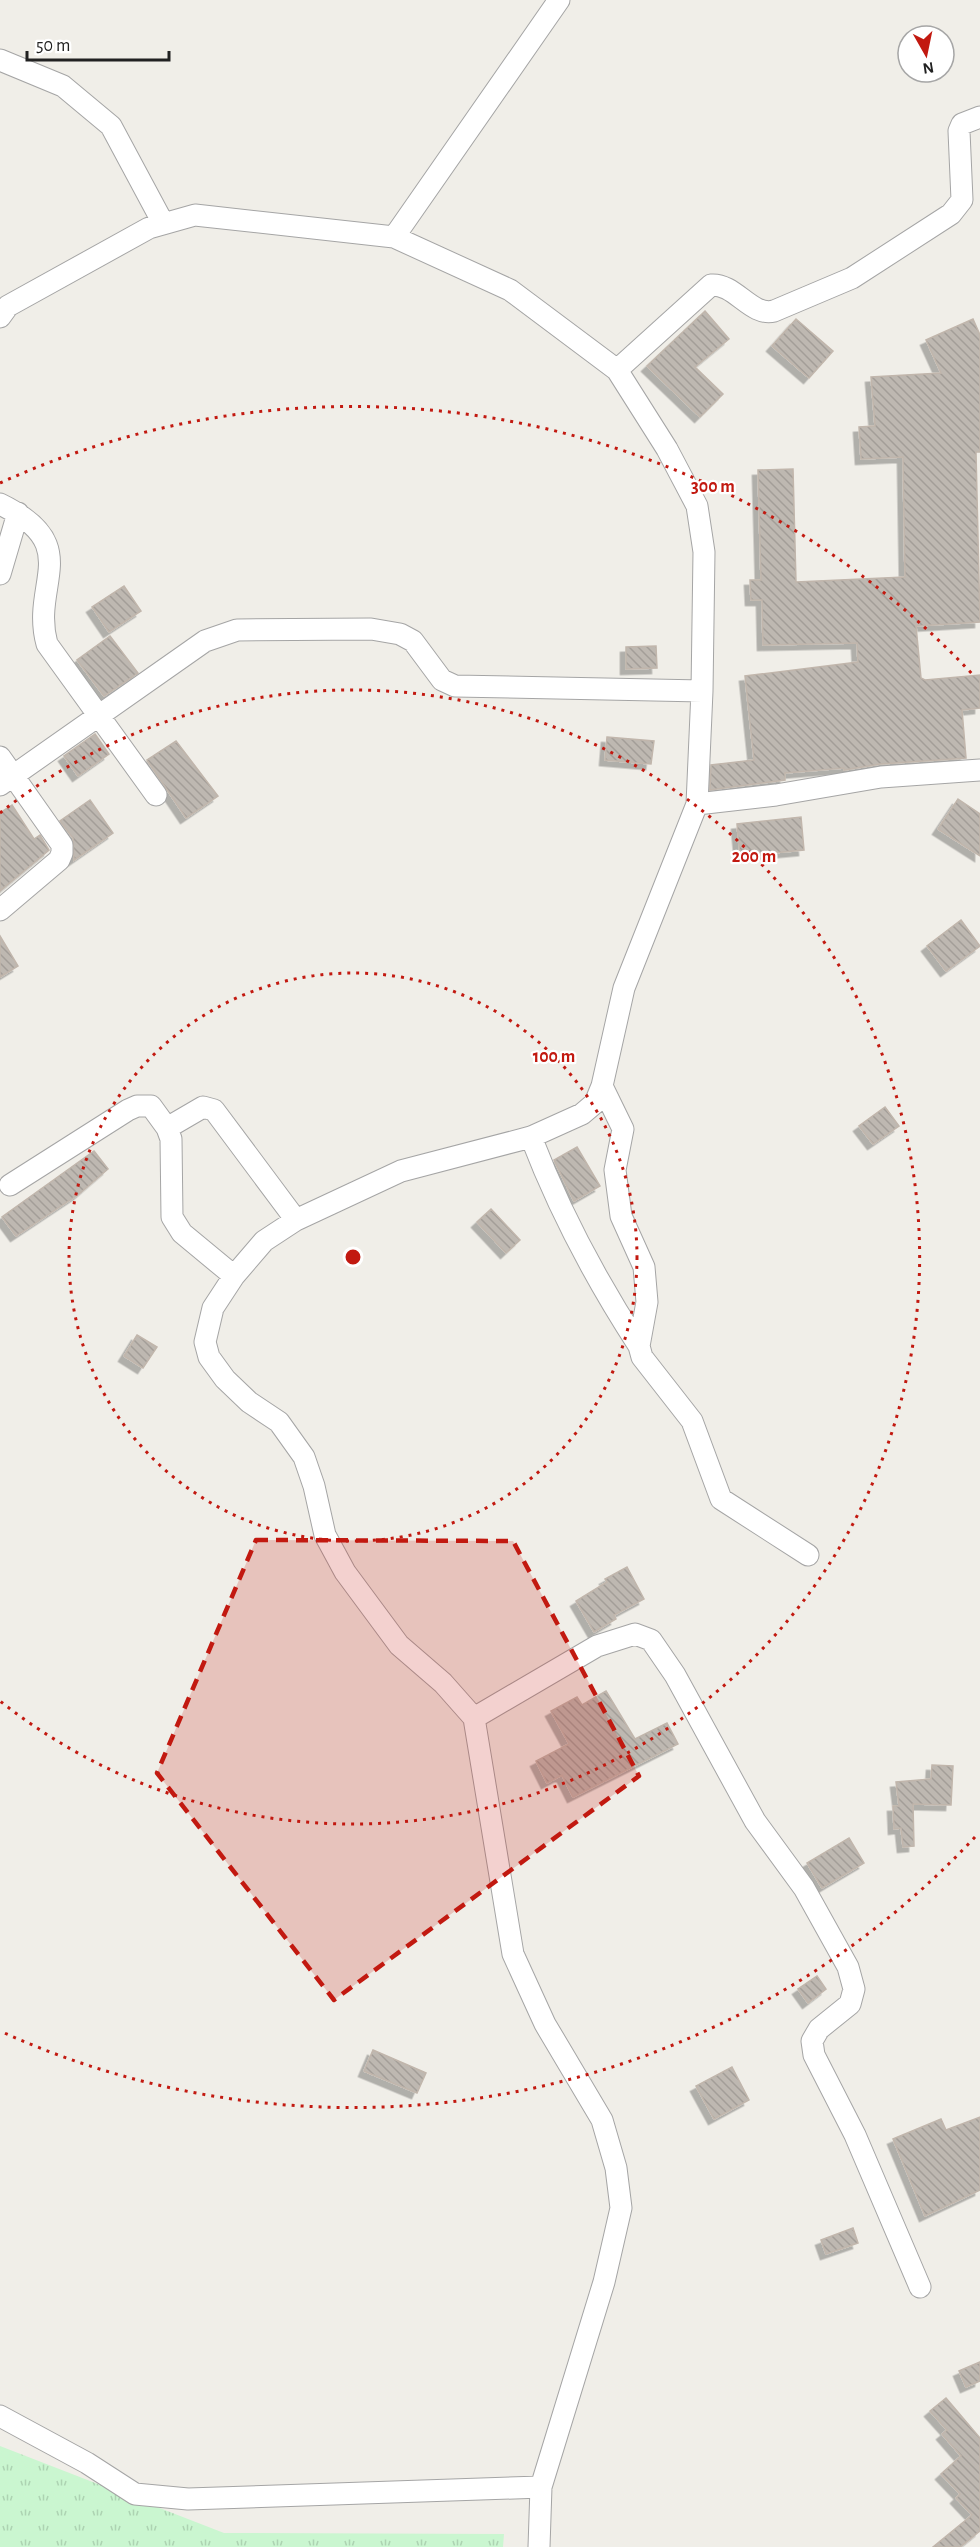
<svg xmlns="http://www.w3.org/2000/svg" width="980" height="2547" font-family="'Alegreya Sans',sans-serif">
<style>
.park{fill:url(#park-tufts)}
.building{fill:url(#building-back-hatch);stroke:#c1b6ac;stroke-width:1.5;filter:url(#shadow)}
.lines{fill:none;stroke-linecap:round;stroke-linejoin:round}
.street-casing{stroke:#a5a5a5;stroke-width:23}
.street{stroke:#fff;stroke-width:21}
.marked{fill:#c21910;fill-opacity:0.2;stroke:#c21910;stroke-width:4.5;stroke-dasharray:12 8;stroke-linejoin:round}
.ring{fill:none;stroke:#c21910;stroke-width:3;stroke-dasharray:3 6}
.centre{fill:#c21910;stroke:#fff;stroke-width:3}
.ring-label{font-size:18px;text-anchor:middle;font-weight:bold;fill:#c21910;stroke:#fff;stroke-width:4.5;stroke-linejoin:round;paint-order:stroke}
</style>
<defs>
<pattern id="park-tufts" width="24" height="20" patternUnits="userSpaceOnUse" patternTransform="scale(1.5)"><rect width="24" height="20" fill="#caf6d0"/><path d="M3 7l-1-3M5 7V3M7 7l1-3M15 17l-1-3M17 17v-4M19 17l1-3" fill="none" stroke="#add3b2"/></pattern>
<pattern id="building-back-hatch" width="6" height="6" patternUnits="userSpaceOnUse" patternTransform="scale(1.5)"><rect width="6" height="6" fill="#beb8b1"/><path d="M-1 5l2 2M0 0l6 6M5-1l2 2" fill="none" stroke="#a39e98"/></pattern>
<filter id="shadow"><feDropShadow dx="-5.5" dy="5.5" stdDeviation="0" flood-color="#0004"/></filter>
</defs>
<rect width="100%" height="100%" fill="#f0eee8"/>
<!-- park -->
<path class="park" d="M0 2446 224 2533 504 2534 503 2547H0Z"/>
<!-- building -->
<path class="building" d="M705 311 729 339 695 367 723 394 700 417 647 366Z
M796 319 833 351 809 378 772 346Z
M973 319 980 335V452H976L980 622 916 626 921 678 925 680 980 675V708L962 710 966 758 880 764 844 770V768L785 773V780L710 790 711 765 754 760 745 676 858 662 857 643 763 645 762 600H751L750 580H761L758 470 793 469 796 582 905 577 903 457 861 459 859 427 875 426 871 377 941 373 926 340Z
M124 586 141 611 109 632 92 607Z
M110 636 138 673 104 696 77 660Z
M656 646 657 668 626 669V647Z
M95 734 109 754 78 776 64 756Z
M607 737 654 741 651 764 605 760Z
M176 741 218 796 186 818 147 760Z
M958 799 980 814V856L938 829Z
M90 800 113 833 74 860 73 838 60 821Z
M12 805 34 839 40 835 49 850 0 891V813Z
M801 817 804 850 740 856 737 824Z
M961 920 980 946 946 971 927 946Z
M0 936 18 966 0 977Z
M885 1107 899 1126 873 1144 859 1126Z
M577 1147 600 1186 574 1201 554 1160Z
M94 1151 108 1169 79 1194 16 1236 2 1217Z
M491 1209 520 1240 506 1253 477 1222Z
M137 1335 157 1347 143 1368 124 1356Z
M627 1567 644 1599 614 1615 616 1619 594 1632 576 1601 607 1582 605 1579Z
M606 1691 635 1739 667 1723 678 1744 573 1797 562 1775 547 1783 536 1761 569 1744 551 1711 577 1697 582 1705Z
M932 1765 953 1766 951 1805 913 1804 914 1846 903 1847 901 1828 894 1829 893 1806H899L896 1782 931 1779Z
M849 1838 864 1863 822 1888 807 1863Z
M817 1976 826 1989 808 2003 798 1989Z
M373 2050 426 2073 417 2093 364 2071Z
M732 2067 749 2100 714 2119 696 2086Z
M980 2117V2190L925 2216 893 2139 941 2119 946 2130Z
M853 2228 858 2243 826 2254 821 2240Z
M980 2362V2381L966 2387 959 2371Z
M946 2398 980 2438V2531L960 2547H933L972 2515 956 2498 960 2494 941 2474 961 2456 942 2434 947 2430 930 2411Z"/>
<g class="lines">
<!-- street casing -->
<g class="street-casing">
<path id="street" d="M0 60 63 86 111 126 163 223
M394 237 559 0
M0 317 8 306 149 228 195 215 394 237 510 290 617 370 667 449 697 506 704 552 702 691 697 804 624 988 602 1086 595 1103 582 1114 531 1137 401 1171 296 1220 264 1241 234 1276 213 1308 205 1342 209 1357 225 1379 249 1402 279 1422 304 1457 314 1486 325 1535 345 1572 399 1645 443 1683 474 1718 513 1954 545 2024 602 2120 616 2168 621 2208 604 2282 541 2487 539 2547
M617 370 711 285C735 283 751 317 774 311L852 278 951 214 962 200 959 131 962 124 980 117
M0 504C86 546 30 583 47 644L156 795
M0 574 18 513
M0 757 62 845V853L59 860 0 910
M0 785 205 641 237 630 371 629 400 634 413 641 442 680 455 686 702 691
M697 804 776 795 881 777 980 770
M602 1086 623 1129 615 1170 621 1216 644 1267 647 1302 639 1346 642 1357 692 1421 721 1499 808 1555
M167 1128 203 1107 214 1110 296 1220
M531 1137C559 1210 596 1280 639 1346
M10 1185 128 1110 137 1106H151L167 1128 171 1139 172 1217 182 1233 234 1276
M474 1718 597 1646 635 1634 651 1640 675 1675 755 1821 804 1888 848 1967 854 1989 850 2004 819 2029 812 2041 814 2055 855 2135 920 2287
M0 2416 87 2463 135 2494 188 2499 541 2487"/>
</g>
<!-- street -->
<use href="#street" class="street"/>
</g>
<!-- marked area -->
<path class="marked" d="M256 1540 513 1541 639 1776 334 2000 157 1773Z"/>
<!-- distance rings -->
<g class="ring">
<circle cx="353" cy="1257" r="284"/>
<path d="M0 813A567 567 0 1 1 0 1701"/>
<path d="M975 1837A851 851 0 0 1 0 2031M0 483A851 851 0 0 1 975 677"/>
</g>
<circle cx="353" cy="1257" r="9" class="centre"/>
<g class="ring-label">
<text x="713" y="492">300 m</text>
<text x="754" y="862">200 m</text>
<text x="554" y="1062">100 m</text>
</g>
<!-- north arrow -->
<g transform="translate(926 54) rotate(171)"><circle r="28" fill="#ffffff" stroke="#a6a6a6" stroke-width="1.5"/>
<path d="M0-4.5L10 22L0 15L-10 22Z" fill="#c21910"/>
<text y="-9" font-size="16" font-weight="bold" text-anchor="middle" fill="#212121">N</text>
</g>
<!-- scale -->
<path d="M27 51v9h142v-9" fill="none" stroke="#212121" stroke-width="3"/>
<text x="36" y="51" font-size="18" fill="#212121" stroke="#ffffff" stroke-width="4.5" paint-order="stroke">50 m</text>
</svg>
